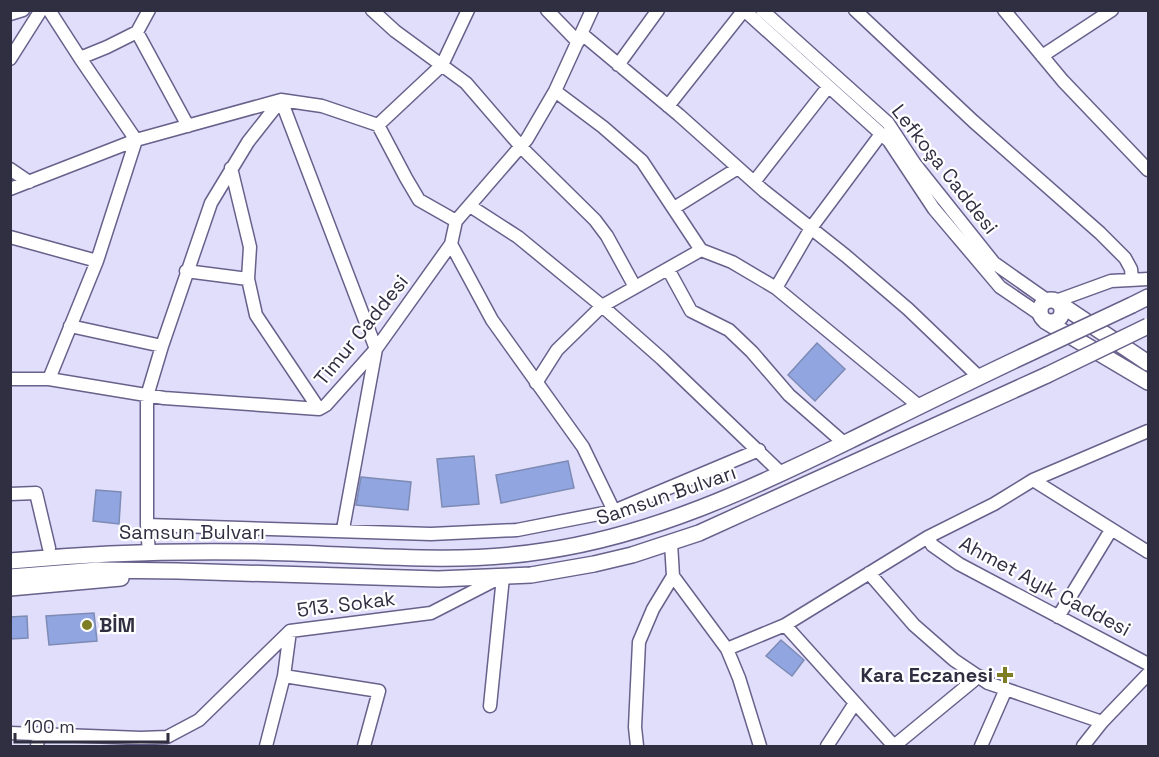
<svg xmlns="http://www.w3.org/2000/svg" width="1159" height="757" font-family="'Space Grotesk',sans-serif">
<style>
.building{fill:#91a5e0;stroke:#7d8bb5;stroke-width:1.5}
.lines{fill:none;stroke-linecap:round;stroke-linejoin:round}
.minor-casing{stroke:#67618b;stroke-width:15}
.major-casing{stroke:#67618b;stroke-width:18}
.minor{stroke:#fff;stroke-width:12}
.major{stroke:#fff;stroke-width:15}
.major-bridge-casing{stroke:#67618b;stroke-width:18;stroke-linecap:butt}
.major-bridge{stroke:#fff;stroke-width:15}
.poi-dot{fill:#7c7d25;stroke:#fff;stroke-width:2}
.labels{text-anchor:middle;stroke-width:4.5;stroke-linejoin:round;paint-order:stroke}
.street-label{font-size:20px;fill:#302e41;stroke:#fff}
.poi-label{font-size:20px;font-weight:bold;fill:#302e41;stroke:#fff;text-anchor:start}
</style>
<rect width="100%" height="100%" fill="#e1defb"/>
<!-- building -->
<path class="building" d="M817 343 845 369 815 401 788 375Z
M474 456 479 504 442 507 437 459Z
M568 461 574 488 501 503 496 475Z
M361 477 411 482 408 510 356 505Z
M96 490 121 492 119 524 93 521Z
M94 613 97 641 49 645 46 616Z
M27 616 28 638 10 639V617Z
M781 640 804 660 792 676 766 656Z"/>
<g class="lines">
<!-- minor casing -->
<g class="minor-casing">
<path id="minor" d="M49 10 80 58 107 47 137 32 149 10
M372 10 395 31 466 83 523 149 595 220 607 236 635 287
M547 10 578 42
M762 10 888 123 915 164 994 263 1048 301
M855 10 973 121 1100 233 1125 258 1131 269 1132 280
M1004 10 1063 81 1148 170
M10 14 23 10
M137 32 188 126
M582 34 679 115 764 191 846 256 908 309 979 377
M1042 56 1112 10
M80 58 136 140
M10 59 41 10
M618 65 658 10
M555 91 603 127 642 161 701 250 732 262 776 288 919 406
M281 100 376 349 343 529
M668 106 744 10 889 141 934 209 1000 287 1041 315
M378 125 442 65 468 10
M231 168 250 247 248 279 256 315 319 409
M10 169 29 182
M754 182 828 87
M10 189 136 140 281 100 322 106 378 125 406 178 419 200 456 221
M470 206 518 237 602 306 662 359 782 474
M674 208 738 168
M10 237 97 261
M451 244 492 320 583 447 614 511
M668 269 691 311 729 330 752 352 789 395 844 443
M186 271 248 279
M776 288 811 228 881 134
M1056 301 1111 281 1148 279
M70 326 162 346
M10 379H49L164 398 319 409 326 405 376 349 451 244 456 221 527 139 555 91 592 10
M49 379 97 261 136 140
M536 383 557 350 602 306 701 250
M1033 480 1148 552
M10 494 36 493 49 548
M147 525 431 534 517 530 614 511 759 450
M928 537 932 545 959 564 1148 664
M149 554 147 525V396L162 346 211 203 248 142 281 100
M869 573 914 625 954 660 988 683 1102 722
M673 576 727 649 739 678 760 746
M1058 617 1111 530
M785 625 894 746
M727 649 785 625 928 537 994 504 1033 480 1148 431
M284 676 379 691 364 746
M490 706 503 577
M10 733 141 738 167 737 199 720 290 631 431 613 501 577
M37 746 39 733
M266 746 284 676 290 631
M637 746 635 727 639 642 653 609 673 576 671 543
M827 746 855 703
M894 746 979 676
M981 746 1006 689
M1083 746 1102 722 1148 674"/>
</g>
<!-- major casing -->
<g class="major-casing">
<path id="major" d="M1040 311a11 11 0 1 1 22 0a11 11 0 1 1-22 0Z
M1060 304 1148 363
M1132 305 1148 297
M1045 321 1148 382
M10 561C104 552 199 550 293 553 376 556 462 564 544 551 653 535 751 489 849 441 910 411 970 381 1032 352
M10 577 98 570 178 571 438 579 531 575 594 564 632 555 699 533 1047 375
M10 588 121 578"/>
</g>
<!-- minor -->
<use href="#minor" class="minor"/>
<!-- major -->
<use href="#major" class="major"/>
<!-- major-bridge casing -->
<g class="major-bridge-casing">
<path id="major-bridge" d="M1032 352 1132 305
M1047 375 1148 326"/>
</g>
<!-- major-bridge -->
<use href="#major-bridge" class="major-bridge"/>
</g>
<!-- markers -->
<g class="poi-dot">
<circle cx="87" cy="625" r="6"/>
<path d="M1002 666h6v6h6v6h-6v6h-6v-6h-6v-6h6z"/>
</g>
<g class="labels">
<!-- street labels -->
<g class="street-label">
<text transform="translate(945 169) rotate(52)" y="7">Lefkoşa Caddesi</text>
<text transform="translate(361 330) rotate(-51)" y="7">Timur Caddesi</text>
<text transform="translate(666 495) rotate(-19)" y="7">Samsun Bulvarı</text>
<text x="192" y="539">Samsun Bulvarı</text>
<text transform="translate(1045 586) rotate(28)" y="7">Ahmet Ayık Caddesi</text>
<text transform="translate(346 604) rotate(-7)" y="7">513. Sokak</text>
</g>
<!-- poi labels -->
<g class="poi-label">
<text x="99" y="632">BİM</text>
<text x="993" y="682" text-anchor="end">Kara Eczanesi</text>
</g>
</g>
<!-- border -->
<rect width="1159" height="757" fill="none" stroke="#302e41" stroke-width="24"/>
<!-- scale -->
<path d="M15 733v9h153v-9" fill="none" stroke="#302e41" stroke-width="3"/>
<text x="24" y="733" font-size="18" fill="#302e41" stroke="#ffffff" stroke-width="4.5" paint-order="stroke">100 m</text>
</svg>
